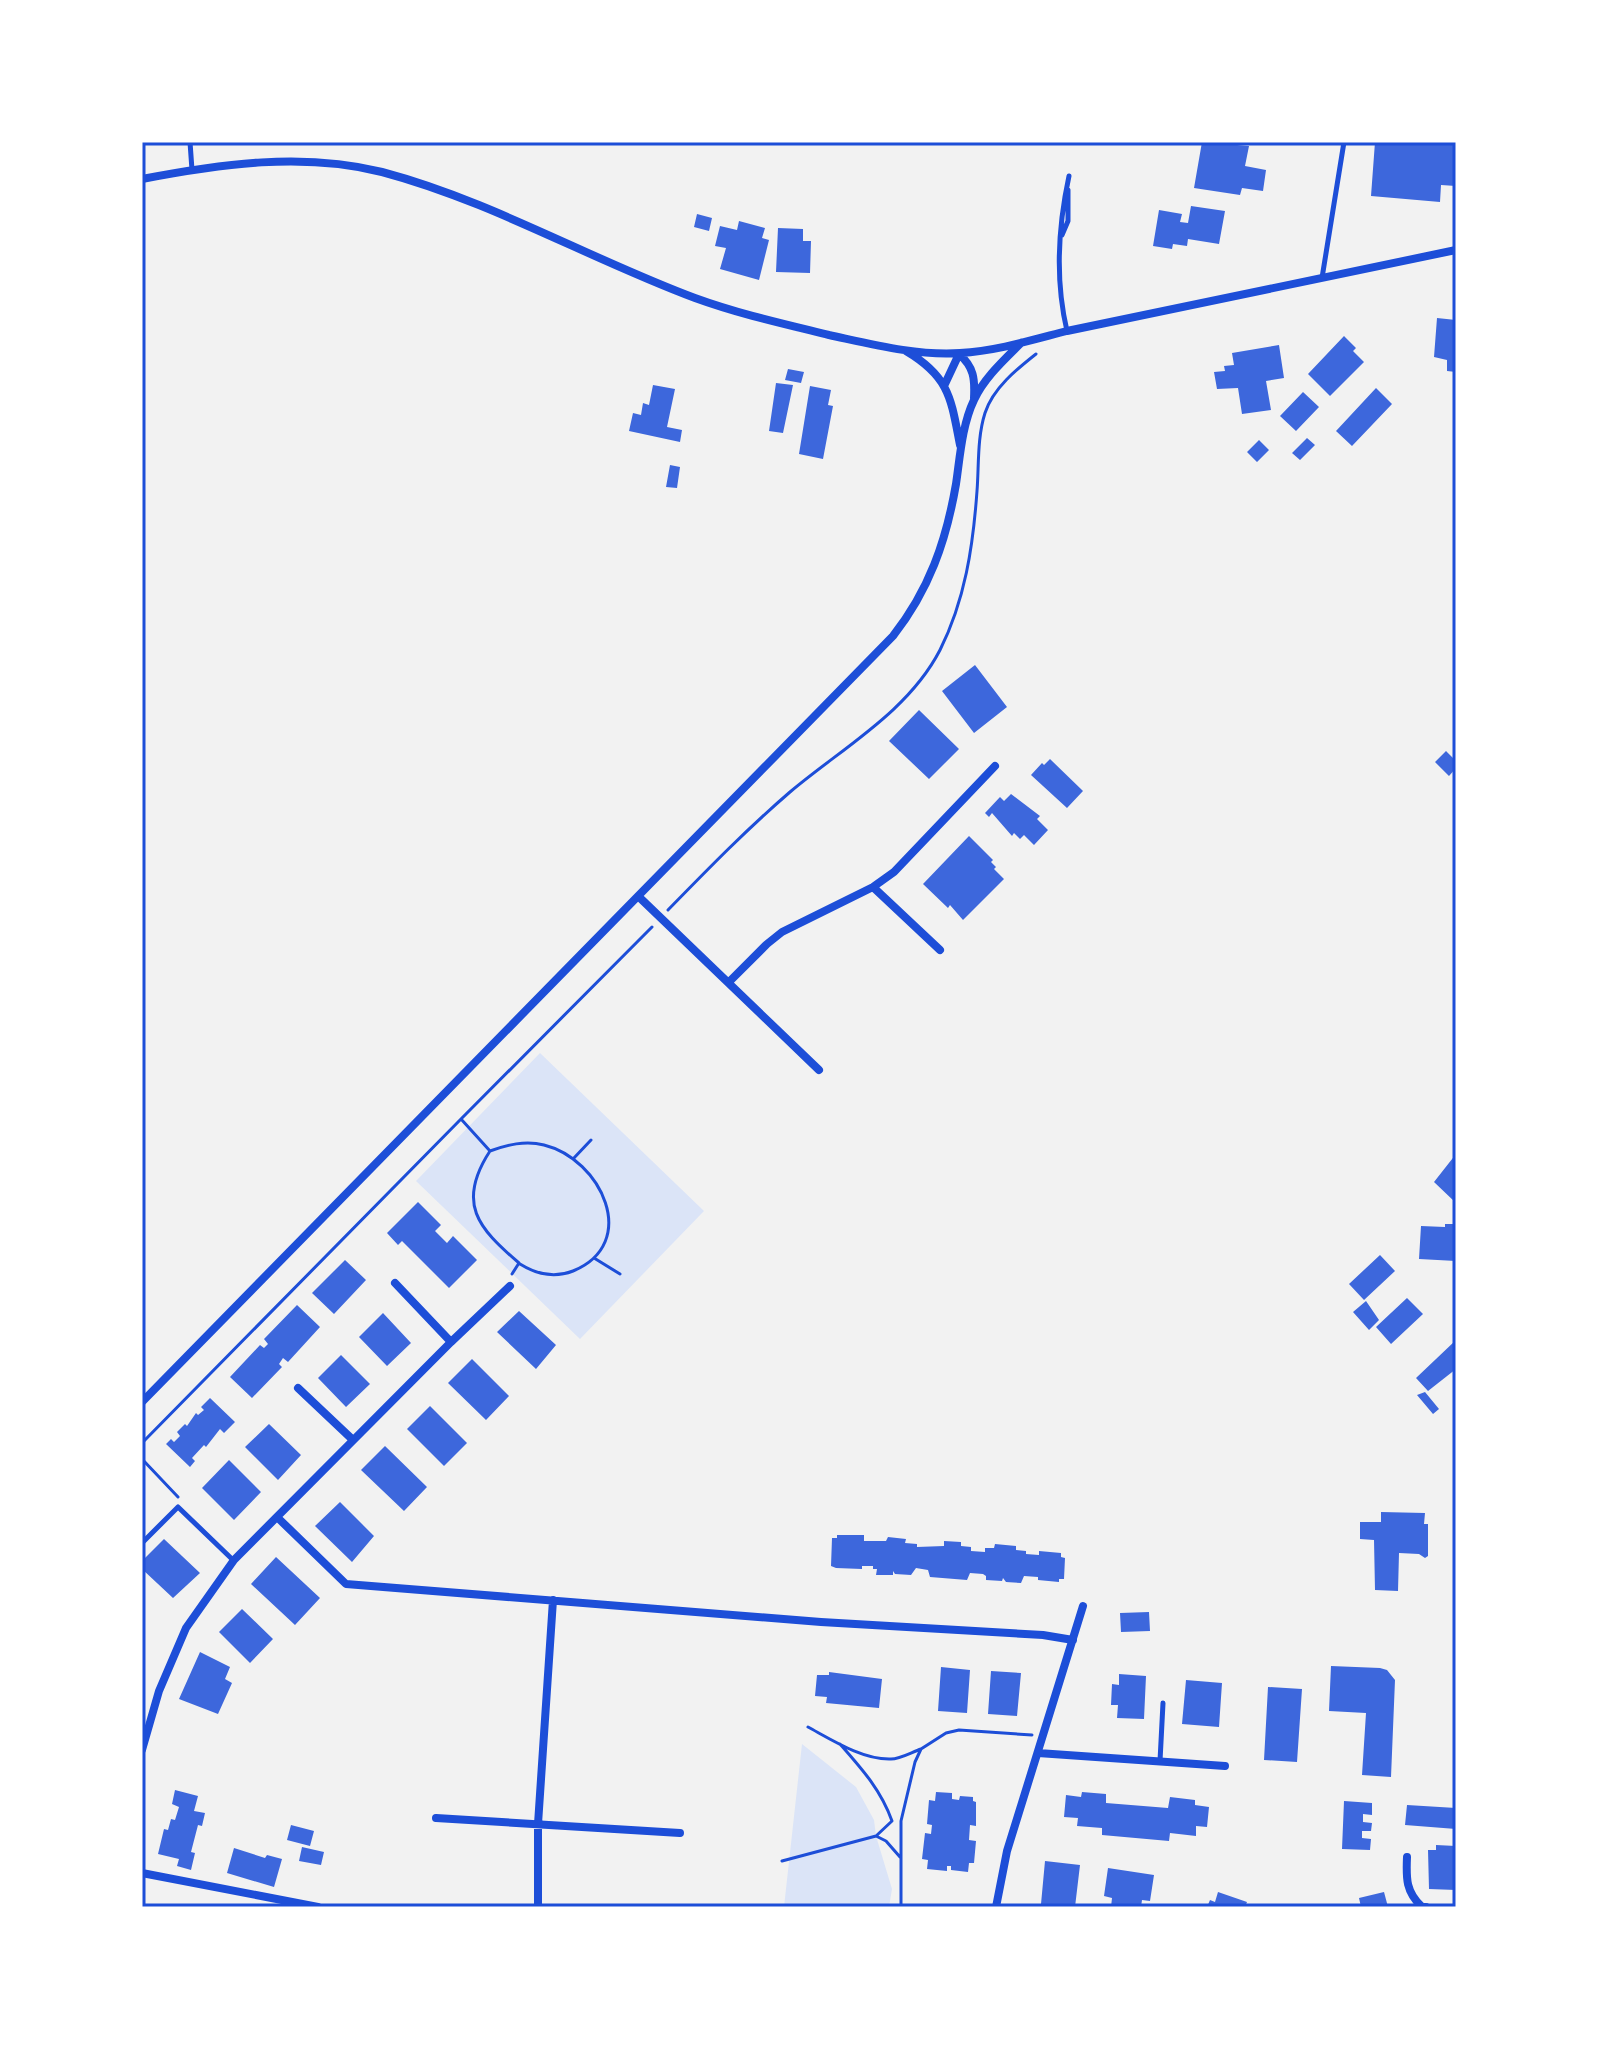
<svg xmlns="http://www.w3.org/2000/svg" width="1598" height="2049" font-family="'Nunito Sans',sans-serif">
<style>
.green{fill:#dbe4f7}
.building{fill:#3d67dc}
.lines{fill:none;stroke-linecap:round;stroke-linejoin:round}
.path{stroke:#1d4ed8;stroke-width:3}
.service{stroke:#1d4ed8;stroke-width:5}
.minor{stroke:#1d4ed8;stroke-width:8}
.neatline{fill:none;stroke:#1d4ed8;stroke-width:3}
</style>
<rect width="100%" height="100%" fill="#f2f2f2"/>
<!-- green -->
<path class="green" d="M540 1053 704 1211 580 1339 416 1181Z
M802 1744 856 1787 874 1820 876 1836 892 1889 889 1907H784Z"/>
<!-- building -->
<path class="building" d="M1202 142 1249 146 1245 166 1266 170 1263 191 1242 188 1240 195 1194 188Z
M1375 142H1456V186L1441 185 1440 202 1371 196Z
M1191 206 1225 211 1219 244 1188 239 1187 246 1173 244 1172 249 1153 246 1159 210 1182 214 1180 222 1188 223Z
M697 214 712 218 709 231 694 227Z
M739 221 765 228 762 238 769 240 759 280 720 269 726 248 715 246 720 226 737 230Z
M778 228 803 229V241H811L810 273 776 272Z
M1437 318 1456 320V372L1447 371V360L1434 357Z
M1344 336 1356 348 1353 351 1364 362 1330 396 1308 374Z
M1279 345 1284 378 1266 381 1271 410 1242 414 1238 388 1217 389 1214 372 1225 371 1224 366 1234 365 1232 353Z
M788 369 804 372 801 383 785 380Z
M776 383 793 385 783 433 769 431Z
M653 385 675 389 667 427 682 430 680 442 629 431 633 413 641 415 643 403 649 405Z
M810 386 831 390 828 405 833 406 823 459 799 454Z
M1376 388 1392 404 1352 446 1336 431Z
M1303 392 1319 407 1296 431 1280 416Z
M1307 438 1315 445 1300 460 1292 453Z
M1259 440 1269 450 1257 462 1247 452Z
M670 465 680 467 677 488 666 487Z
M975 665 1007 707 974 733 942 691Z
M919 710 959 749 929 779 889 741Z
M1446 751 1456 761V768L1449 776 1435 762Z
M1050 759 1083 791 1067 808 1031 775 1042 763 1044 765Z
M1011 794 1040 816 1037 819 1048 830 1034 845 1024 835 1020 839 1014 833 1012 836 992 813 989 817 985 813 1000 797 1004 801Z
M969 836 993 860 991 862 996 867 994 869 1004 879 963 920 950 905 948 908 923 884Z
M1456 1154V1203L1434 1182Z
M418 1202 441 1225 435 1231 447 1243 453 1236 477 1260 449 1288 402 1241 398 1245 387 1233Z
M1445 1224H1456V1261L1419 1259 1421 1226 1445 1227Z
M1380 1255 1395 1271 1364 1300 1349 1284Z
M345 1260 366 1280 334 1314 312 1293Z
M1407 1298 1423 1314 1391 1344 1376 1327Z
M1366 1301 1379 1320 1369 1330 1353 1312Z
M297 1305 320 1327 288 1362 283 1358 279 1364 282 1367 252 1398 230 1377 260 1345 264 1348 268 1344 264 1339Z
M519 1311 556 1345 536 1369 497 1332Z
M383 1313 411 1343 387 1366 359 1337Z
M1456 1340V1369L1428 1391 1416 1378Z
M341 1355 370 1384 346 1407 318 1378Z
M472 1359 509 1396 486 1420 448 1383Z
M1425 1392 1439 1409 1433 1414 1417 1395Z
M210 1398 235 1422 224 1433 220 1429 206 1447 204 1445 192 1458 195 1461 190 1467 166 1444 171 1439 174 1442 180 1436 177 1432 185 1424 187 1426 196 1413 198 1415 204 1410 201 1407Z
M430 1406 467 1443 444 1466 407 1429Z
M269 1424 301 1455 278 1480 245 1447Z
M385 1446 427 1487 404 1511 361 1470Z
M229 1460 261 1492 234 1520 202 1488Z
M340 1502 374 1536 352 1562 315 1526Z
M1381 1512 1425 1513 1424 1524H1428V1556L1425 1558 1419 1554 1399 1553 1398 1591 1375 1590 1374 1540 1360 1539V1522H1381Z
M837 1535H864V1541H886L888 1537 906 1539 905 1543 917 1544V1547L944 1546V1541L961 1542V1546L971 1547V1551L985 1552V1548H994L995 1544 1016 1546V1550L1026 1551V1554L1039 1555V1551L1061 1553V1557L1065 1558 1064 1579H1059V1582L1038 1580V1577L1024 1576 1021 1583 1006 1582 1003 1578 1002 1581 986 1580V1576L983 1574 970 1573 967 1580 930 1577 928 1570 916 1568 911 1575 895 1574 893 1571V1575H876L877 1569H873V1566H862V1569L836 1568 831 1566 832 1538H837Z
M164 1539 200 1573 173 1598 142 1569V1561Z
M276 1557 320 1598 295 1625 251 1584Z
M242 1609 273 1639 250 1663 219 1632Z
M1149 1612 1150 1631 1121 1632 1120 1613Z
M200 1652 230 1667 225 1679 232 1683 218 1714 179 1699Z
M1331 1666 1380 1668 1387 1670 1395 1680 1391 1777 1362 1775 1366 1713 1329 1711Z
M941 1667 970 1670 967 1713 938 1711Z
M991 1671 1021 1673 1017 1716 988 1714Z
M829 1672 882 1679 879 1708 826 1703 827 1697 815 1696 817 1675H829Z
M1119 1674 1146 1676 1144 1719 1117 1718 1118 1705H1111L1112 1684 1119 1685Z
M1186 1680 1222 1683 1219 1727 1182 1724Z
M1268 1687 1302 1689 1297 1762 1264 1760Z
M175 1790 198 1796 194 1811 205 1813 202 1826 198 1825 191 1852 195 1853 191 1870 177 1866 179 1859 158 1854 164 1829 168 1830 171 1819 175 1820 179 1807 172 1804Z
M936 1792 952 1793V1799L959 1800 960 1796 973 1797V1801L976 1802V1826L970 1825 969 1840 976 1841 974 1863H969L968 1872 951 1870V1866H947V1871L927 1869 928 1860 922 1859 925 1833 931 1834 932 1825 927 1824 929 1800 935 1801Z
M1082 1792 1106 1794V1803L1168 1808 1170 1797 1195 1800V1805L1209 1807 1207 1827 1196 1826V1836L1170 1833 1169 1841 1102 1835V1828L1077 1826 1078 1818 1064 1817 1066 1795 1081 1797Z
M1344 1801 1372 1803V1815L1363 1814V1822L1372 1823 1371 1831H1362V1838L1371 1839 1370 1850 1342 1849Z
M1407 1805 1456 1808V1829L1405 1825Z
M291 1825 314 1831 310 1846 287 1840Z
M1436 1845 1456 1846V1890L1429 1889 1428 1850H1436Z
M302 1847 324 1852 321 1865 299 1861Z
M234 1848 265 1858 267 1855 282 1859 274 1887 227 1873Z
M1045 1861 1080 1865 1075 1907 1041 1904Z
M1108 1868 1154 1875 1150 1901 1142 1900 1141 1907H1111L1112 1898 1104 1896Z
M1218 1892 1247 1902 1245 1907H1207L1210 1900 1215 1902Z
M1384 1892 1388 1907H1361L1359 1898Z"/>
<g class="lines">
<!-- path -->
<path class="path" d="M668 910C708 869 747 829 790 792 842 748 908 712 940 650 965 600 973 547 977 491 979 466 977 438 985 413 993 388 1017 369 1036 354
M490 1151C507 1145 525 1140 544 1145 601 1159 641 1243 573 1271 555 1278 536 1274 520 1264
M573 1159 591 1140
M594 1258 620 1274
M512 1274 519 1263C478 1228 456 1203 490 1151L461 1119 652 927
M142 1443 461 1119
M142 1459 178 1497
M808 1727C832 1740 863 1760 891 1759 900 1759 912 1752 921 1749
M876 1836 886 1841 900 1857
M782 1861 876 1836 892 1821C881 1790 862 1769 840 1744
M901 1907V1821L915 1762 921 1749 946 1733 959 1730 1032 1735"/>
<!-- service -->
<path class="service" d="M190 142 192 170
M1062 235 1068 221V190
M1322 278 1344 142
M1067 331C1055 280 1058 227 1069 176
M142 1543 178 1507 233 1560
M1160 1761 1163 1703"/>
<!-- minor -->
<path class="minor" d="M142 179C220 164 303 152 382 172 491 201 590 259 695 298 739 314 784 324 829 335 871 344 917 356 960 353 996 351 1032 340 1067 331L1456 250
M906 351C950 377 951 399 960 445
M944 386 959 354C974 367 975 379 974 398
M873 887 940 950
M638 896 819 1070
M729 982 767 944 782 932 873 887 894 872 995 766
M395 1283 451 1342
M298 1388 353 1440
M142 1402 893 636C929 590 946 542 956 484 960 457 962 425 974 400 984 378 1004 360 1021 343
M277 1517 346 1584 821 1622 1043 1635 1073 1640
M142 1750 159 1691 186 1628 234 1560 451 1342 510 1286
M1038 1753 1225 1766
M436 1818 680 1833
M1407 1857C1406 1879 1406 1892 1422 1907H1426
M142 1873 318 1907
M538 1907V1824L553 1600
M996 1907 1007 1851 1083 1606"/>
</g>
<!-- border -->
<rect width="1598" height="2049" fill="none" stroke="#ffffff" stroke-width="288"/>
<rect x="144" y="144" width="1310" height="1761" class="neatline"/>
</svg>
